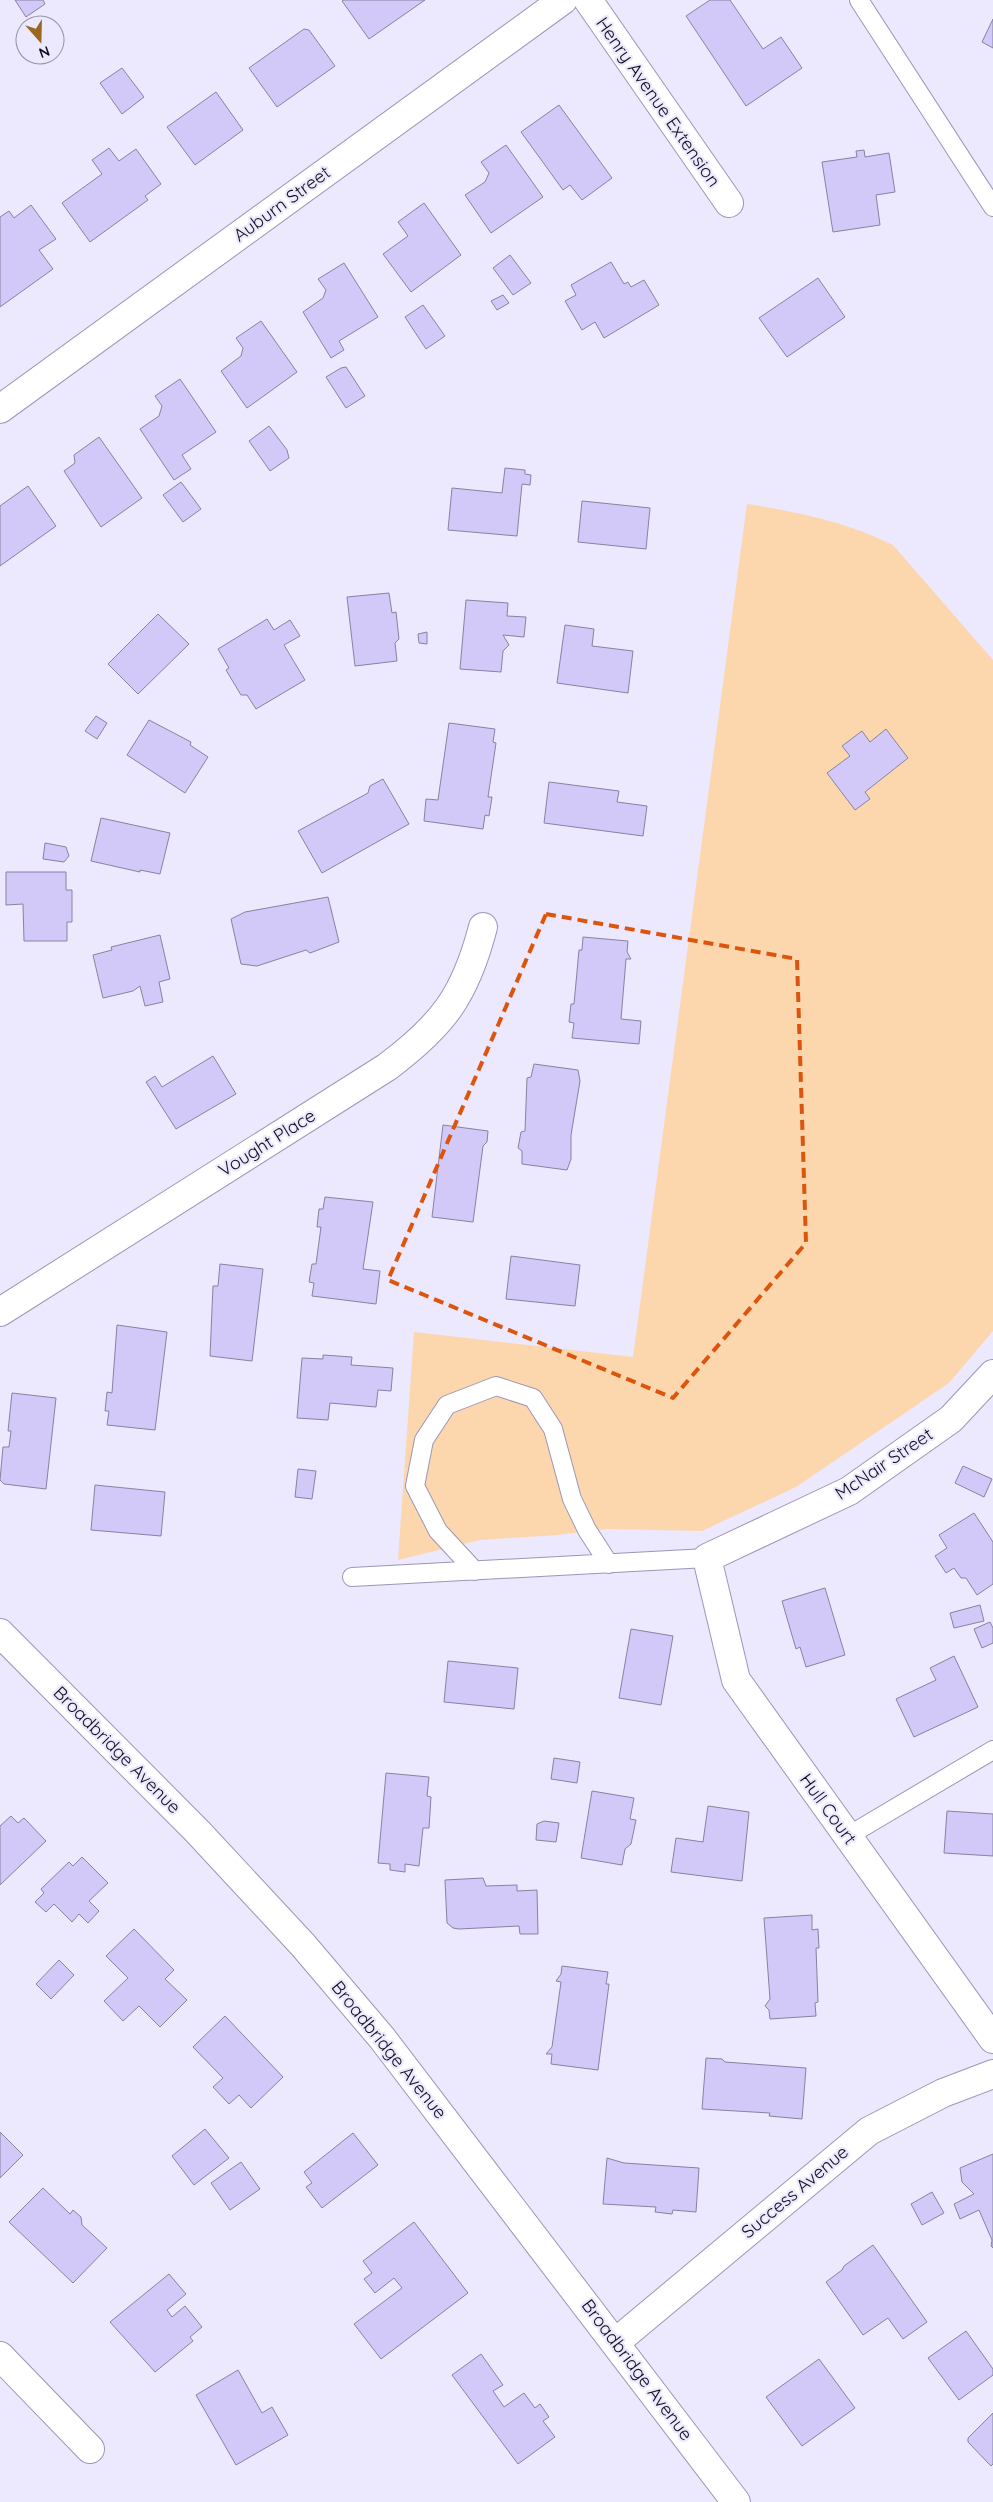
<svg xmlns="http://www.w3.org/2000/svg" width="993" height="2502" font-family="Quicksand,sans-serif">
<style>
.green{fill:#fcd7ad}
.building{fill:#d2c9f9;stroke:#8882a2}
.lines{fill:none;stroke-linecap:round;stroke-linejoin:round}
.lane-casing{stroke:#9c96b7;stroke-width:20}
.street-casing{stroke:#9c96b7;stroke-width:30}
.secondary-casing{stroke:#9c96b7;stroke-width:30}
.lane{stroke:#fff;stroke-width:18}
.street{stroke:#fff;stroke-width:28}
.secondary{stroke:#fff;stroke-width:28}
.marked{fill:none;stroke:#dd550d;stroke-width:4;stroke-dasharray:10 6;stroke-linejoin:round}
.labels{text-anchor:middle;stroke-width:4.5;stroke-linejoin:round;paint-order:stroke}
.street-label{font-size:18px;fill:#110e1a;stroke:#ece8fe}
</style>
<rect width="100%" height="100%" fill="#ece8fe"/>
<!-- green -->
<path class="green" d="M747 504C798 512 847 522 893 545L993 660V1331L949 1383 796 1487 702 1531 607 1529 557 1535 480 1540 398 1560 414 1332 633 1357Z"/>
<!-- building -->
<path class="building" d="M15 0H43L45 4 26 17Z
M344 0H425L369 39 342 1Z
M710 0H730L763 49 781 37 802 68 746 106 686 16Z
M993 19V48L982 42Z
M304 29 309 30 335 66 277 107 249 68Z
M122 68 144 97 122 114 100 83Z
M216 92 243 130 195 165 167 127Z
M559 105 612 178 582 200 570 185 563 190 521 132Z
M506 145 543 197 491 233 465 195 485 182 489 173 481 162Z
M109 148 119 161 136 149 161 184 145 196 148 200 90 242 62 203 102 174 92 160Z
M864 150 865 157 889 153 895 192 876 195 880 225 833 232 822 162 857 157 856 151Z
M424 203 461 255 411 292 383 254 408 236 398 222Z
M31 205 56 239 39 250 53 269 0 307V217L9 211 14 218Z
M510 255 531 283 513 295 493 268Z
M611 262 624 284 628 282 631 287 644 280 659 305 604 338 595 322 582 330 565 301 576 295 571 285Z
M344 263 378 317 339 341 344 350 331 358 303 312 323 298 326 290 318 279Z
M818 278 845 317 787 357 759 318Z
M503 295 509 303 497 310 491 301Z
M423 305 445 336 426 349 405 317Z
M261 321 297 372 247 408 221 371 241 356 243 348 236 338Z
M346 367 365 396 346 408 326 377 341 368Z
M180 379 216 432 182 455 191 469 174 480 140 429 159 416 162 406 155 396Z
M269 426 287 450 289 458 270 471 249 441Z
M99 437 142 498 101 527 64 471 75 463 74 455Z
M505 468 525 470V474L531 475 530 485 522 484 517 536 448 530 452 488 502 493Z
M181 482 201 509 183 522 163 495Z
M28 486 56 526 0 566V506Z
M582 501 650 508 646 549 578 542Z
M389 593 392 613 396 612 399 639 395 643 397 661 355 666 347 597Z
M466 600 508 603 507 616 526 617 524 637 503 635 509 645 503 651 501 672 460 669Z
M158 614 189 644 138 694 108 664Z
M267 619 274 630 290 620 300 636 284 645 305 680 256 709 247 695H241L226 670 229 668 218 649Z
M565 625 594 629 592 646 633 651 628 693 557 683Z
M427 632V644L419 643 418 634Z
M96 716 107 723 97 739 85 731Z
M149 720 191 742 190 745 208 757 185 793 127 755Z
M449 723 495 729 493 742 496 743 488 797H492L489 816 485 815 483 829 424 821 426 799 438 800Z
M886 729 908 758 865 792 870 799 855 810 827 773 850 756 842 746 862 731 870 742Z
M383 779 409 824 322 873 298 831 368 793 370 786Z
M549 782 619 791 617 802 647 806 643 836 544 823Z
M101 818 170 833 160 874 140 870V872L91 861Z
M45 843 66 847 69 856 64 862 43 859Z
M6 872H66V890H72V922H67V941H24L23 904 6 905Z
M328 897 339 942 310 953 306 950 257 966 241 964 231 919 245 912Z
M160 935 170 979 159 982 163 1002 145 1006 140 986 133 991 103 998 93 955 112 950 111 947Z
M583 937 628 941 627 952 631 959H626L621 1019 641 1021 639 1044 572 1038 574 1023 569 1022 571 1004H574L579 950H582Z
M213 1056 236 1094 176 1129 146 1082 155 1076 162 1087Z
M534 1064 578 1070 580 1081 571 1135V1159L567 1170 522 1164V1151L518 1148 521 1132 525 1131 527 1078 531 1077Z
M443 1125 488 1131 487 1142 483 1146 473 1222 432 1217Z
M325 1197 373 1202 363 1269 380 1271 376 1304 312 1296 314 1283 309 1282 312 1264H316L321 1227H317L319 1209H323Z
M511 1256 580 1265 575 1306 506 1299Z
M220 1264 263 1269 252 1361 210 1356 213 1286H218Z
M117 1325 167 1332 155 1430 107 1425 109 1411H105L107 1392 112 1393Z
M323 1355 352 1357 351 1365 393 1368 391 1391 378 1390 376 1407 330 1403 328 1420 297 1418 302 1358 323 1359Z
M12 1393 56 1398 46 1489 4 1484 0 1480 3 1447H9L11 1431H8Z
M963 1466 992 1479 984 1497 955 1483Z
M298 1469 316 1471 312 1499 295 1497Z
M95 1485 165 1492 161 1536 91 1530Z
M974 1513 993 1542V1584L977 1595 966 1578H961L954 1568 946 1573 935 1556 947 1548 939 1535Z
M825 1588 845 1655 806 1667 800 1647 796 1649 782 1601Z
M980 1605 984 1621 954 1628 950 1613Z
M990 1622 993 1628V1643L982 1648 974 1629Z
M631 1629 673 1636 661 1705 619 1698Z
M954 1656 978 1707 914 1737 896 1699 936 1680 930 1668Z
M448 1661 518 1668 514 1709 444 1702Z
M554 1758 580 1762 577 1783 551 1779Z
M386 1773 429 1777 427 1796 431 1797 429 1828H423L419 1866 405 1864V1872L390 1870V1864L378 1863Z
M592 1791 634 1798 630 1819 636 1820 631 1844 625 1849 622 1865 581 1858Z
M708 1806 749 1812 742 1881 671 1872 676 1838 703 1842Z
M947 1811 993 1814V1856L944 1853Z
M11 1816 18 1823 24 1818 46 1841 0 1885V1826Z
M544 1821 559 1823 556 1842 536 1840 537 1824Z
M82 1857 108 1883 89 1901 99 1911 88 1923 79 1914 72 1922 54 1904 46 1912 35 1902 44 1893 41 1889 69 1862 73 1866Z
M483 1878 486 1886 517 1885V1891L537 1890 538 1934H520L519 1926 459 1929 453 1928 447 1923 445 1880Z
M812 1915V1930L818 1929 819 1948H816L818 2002 815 2003 816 2016 770 2019 769 2010 765 2006 770 1999 764 1918Z
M134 1929 174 1970 165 1979 187 2000 160 2027 139 2006 123 2021 104 2001 128 1978 106 1956Z
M59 1960 74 1975 51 1999 36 1984Z
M562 1966 608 1972 606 1984H609L598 2070 551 2064 552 2054H546L552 2047 561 1982 556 1981 561 1974Z
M225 2016 283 2077 251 2108 239 2095 229 2104 213 2087 223 2078 193 2047Z
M706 2058 722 2059 725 2062 806 2068 802 2119 769 2116 770 2113 702 2109Z
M205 2129 229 2158 194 2185 172 2156Z
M0 2132 23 2155 0 2178Z
M353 2133 378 2165 322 2208 306 2187 312 2183 304 2172Z
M993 2154V2248L991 2246 992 2240 979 2210 960 2219 954 2204 974 2194 962 2182 960 2168Z
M607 2158 624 2163 699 2168 696 2212 673 2210 672 2214 655 2212 656 2207 603 2204Z
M241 2162 260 2189 230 2210 211 2183Z
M43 2188 70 2214 73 2210 81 2217 82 2225 107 2248 73 2283 9 2222Z
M932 2192 944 2213 922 2225 911 2204Z
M414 2222 468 2293 381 2359 354 2324 402 2288 394 2278 375 2293 364 2279 372 2273 363 2261Z
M873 2245 927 2322 903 2339 888 2318 863 2335 826 2282 842 2270 844 2266Z
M169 2274 186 2294 167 2310 172 2317 185 2306 202 2327 190 2337 193 2341 155 2372 110 2322Z
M966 2331 993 2369V2375L959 2400 928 2358Z
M481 2354 503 2385 493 2391 504 2407 524 2393 535 2408 540 2404 549 2417 543 2421 555 2437 518 2464 452 2375Z
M819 2359 855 2408 802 2446 766 2397Z
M238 2370 262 2413 272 2407 288 2435 236 2465 196 2395Z
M993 2413V2464L991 2466 968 2442V2438Z"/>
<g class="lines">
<!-- lane casing -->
<g class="lane-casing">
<path id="lane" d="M859 0 993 207
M475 1571 438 1531 415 1486 424 1440 447 1405 496 1386 533 1398 553 1429 572 1499 587 1530 609 1564
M352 1577 707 1558
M848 1836 993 1750"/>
</g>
<!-- street casing -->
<g class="street-casing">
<path id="street" d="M588 0 729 203
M0 409 563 0
M0 1312 387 1067C443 1025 465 996 483 927
M993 1374 951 1419 849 1491 707 1558 736 1680 993 2039
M0 2356 90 2449"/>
</g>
<!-- secondary casing -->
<g class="secondary-casing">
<path id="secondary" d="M0 1633 198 1832 303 1945 382 2038 736 2502
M616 2342 869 2131 943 2093 993 2074"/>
</g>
<!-- lane -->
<use href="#lane" class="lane"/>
<!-- street -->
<use href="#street" class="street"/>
<!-- secondary -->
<use href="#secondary" class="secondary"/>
</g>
<!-- marked area -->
<path class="marked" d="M546 914 797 959 806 1243 673 1398 388 1280Z"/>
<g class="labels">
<!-- street labels -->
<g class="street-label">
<text transform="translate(658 102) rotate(55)" y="6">Henry Avenue Extension</text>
<text transform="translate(282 204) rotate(-36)" y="6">Auburn Street</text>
<text transform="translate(267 1143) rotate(-32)" y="6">Vought Place</text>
<text transform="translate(884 1464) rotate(-34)" y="6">McNair Street</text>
<text transform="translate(117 1750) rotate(45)" y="6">Broadbridge Avenue</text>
<text transform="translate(828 1809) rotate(54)" y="6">Hull Court</text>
<text transform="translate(389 2050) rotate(51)" y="6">Broadbridge Avenue</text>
<text transform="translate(795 2192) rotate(-40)" y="6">Success Avenue</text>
<text transform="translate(637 2370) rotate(53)" y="6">Broadbridge Avenue</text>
</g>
</g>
<!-- north arrow -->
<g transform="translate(40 40) rotate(160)"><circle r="24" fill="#ece8fe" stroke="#9491a3"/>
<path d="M0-4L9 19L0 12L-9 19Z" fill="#9b671e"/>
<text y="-8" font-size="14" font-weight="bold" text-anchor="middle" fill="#110e1a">N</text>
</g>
</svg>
